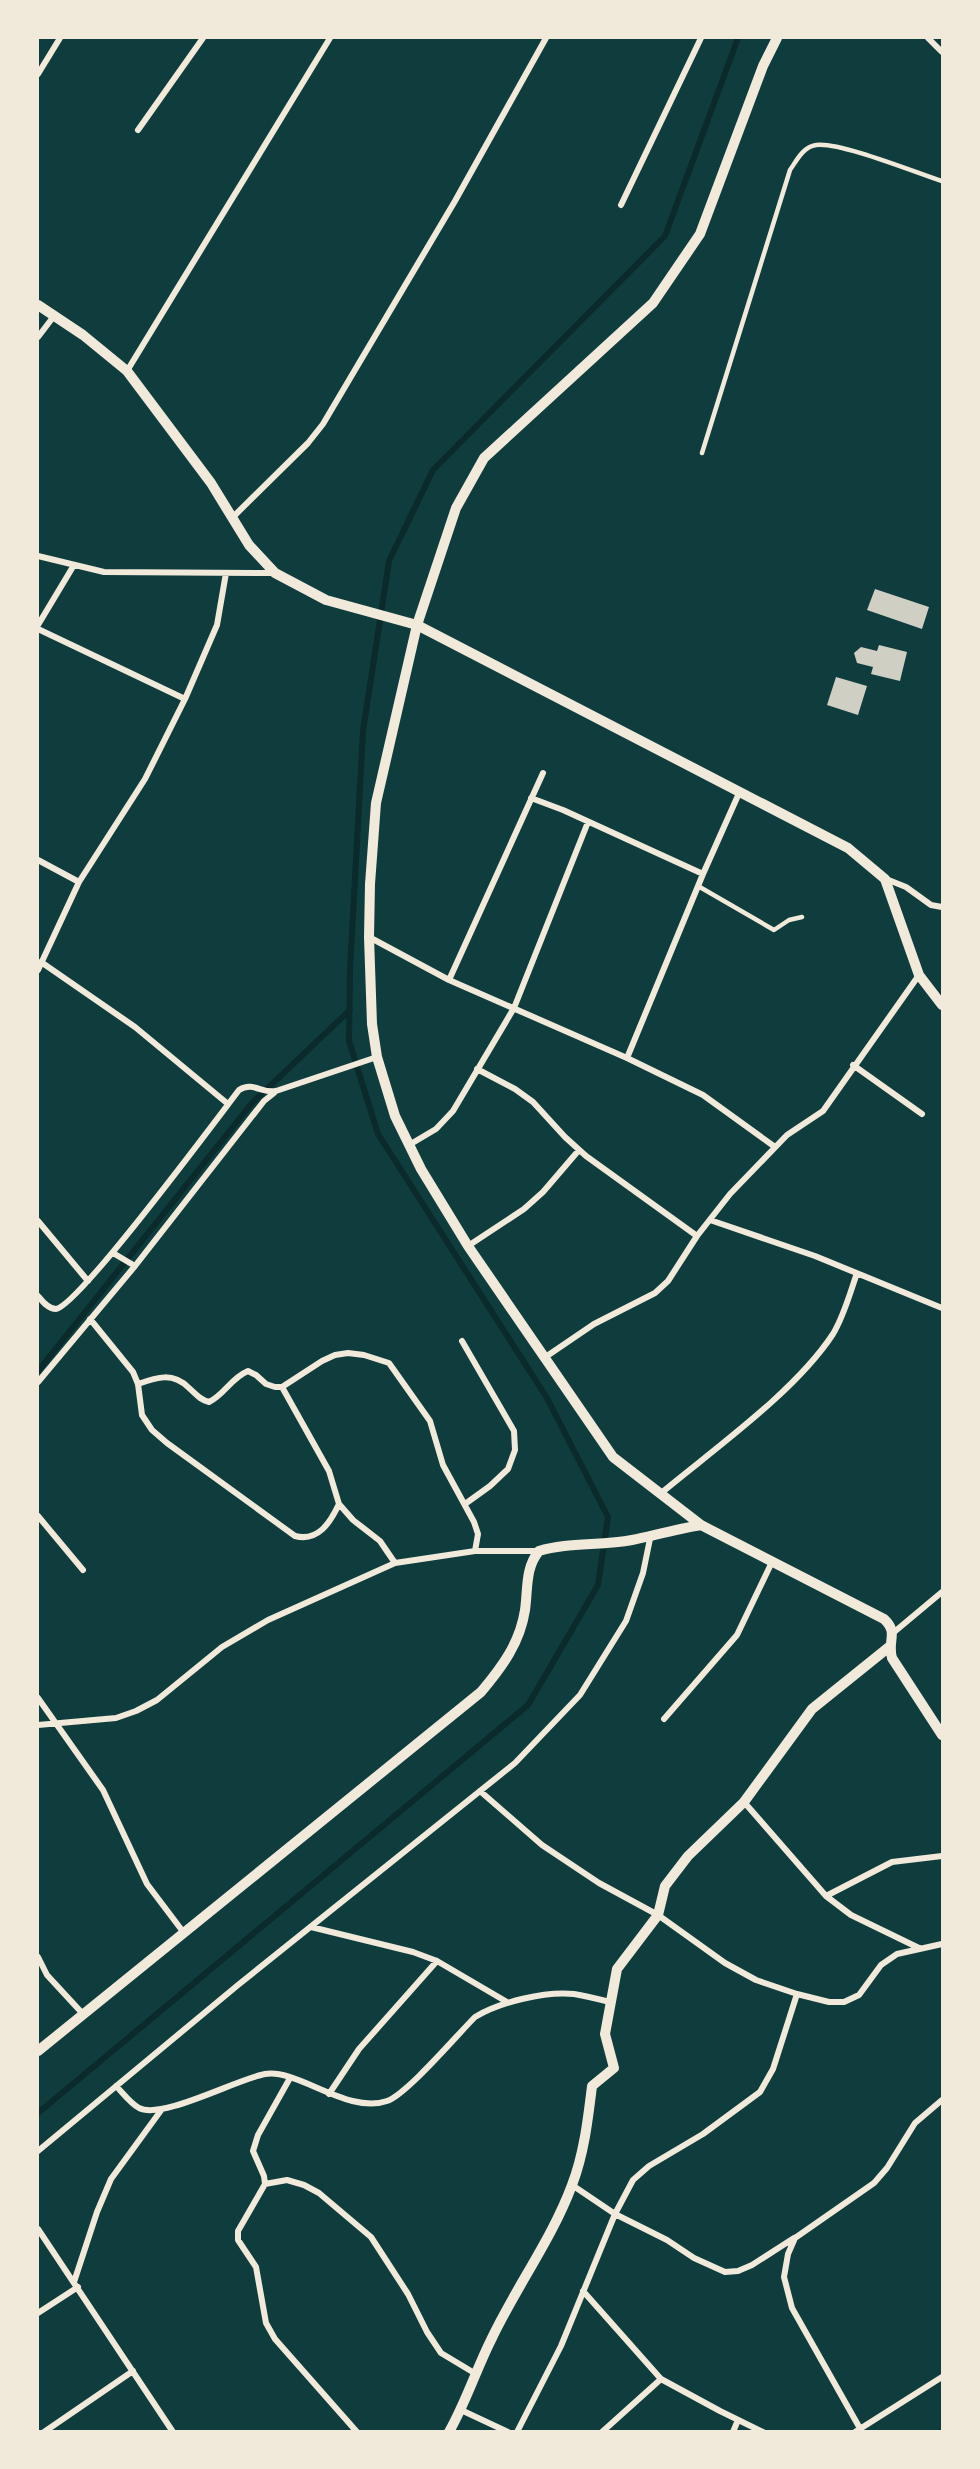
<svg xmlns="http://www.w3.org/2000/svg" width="980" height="2469" font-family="Signika,sans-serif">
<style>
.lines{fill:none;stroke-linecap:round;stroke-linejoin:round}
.stream{stroke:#0a2a2b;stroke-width:6}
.building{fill:#cfcfc3}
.service{stroke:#f1e9da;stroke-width:4.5}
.minor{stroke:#f1e9da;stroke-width:6}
.tertiary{stroke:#f1e9da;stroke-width:10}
</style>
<rect width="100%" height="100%" fill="#0f3d3e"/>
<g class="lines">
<!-- stream -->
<path class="stream" d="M38 1371 252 1103 350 1010
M38 2113 528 1705 598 1585 608 1517 547 1398 378 1134 349 1041 350 970 363 731 389 561 433 470 665 236 738 38"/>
</g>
<!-- building -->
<path class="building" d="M875 589 929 607 922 629 867 610Z
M879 645 907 652 900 681 871 674 873 667 857 663 854 653 861 647 877 651Z
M836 677 867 686 858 715 827 705Z"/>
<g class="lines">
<!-- service -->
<path class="service" d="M702 453 790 170C797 160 803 147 816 145 838 141 917 173 942 181
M698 886 774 930 789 920 802 917"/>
<!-- minor -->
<path class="minor" d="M928 38 942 52
M38 74 60 38
M138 130 203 38
M621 205 701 38
M38 337 54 316
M127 371 330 38
M233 517 308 443 323 424 455 201 546 38
M38 556 104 572 275 573
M38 625 74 565
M38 629 185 699
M531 798 563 810 703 874
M38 860 79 882
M886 879 906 887 931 905 942 907
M369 937 449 980 627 1058 703 874 740 791
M41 962 135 1027 228 1104
M38 970 79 882 145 779 185 699 217 625 226 573
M449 980 543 773
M627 1058 703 1095 775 1147
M853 1065 922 1114
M477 1069 515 1089 533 1102 565 1137 586 1156 697 1236
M409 1145 436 1129 453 1111 514 1008 588 822
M710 1220 815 1256 942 1308
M38 1221 88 1281
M468 1246 524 1209 543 1192 579 1150
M113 1253 135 1266
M38 1296C42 1301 48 1309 56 1309 78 1306 216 1120 239 1090 253 1081 262 1094 276 1091L377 1057
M90 1319 133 1372 138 1384 142 1415 152 1430 167 1443 295 1536C318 1542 330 1523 339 1504
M462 1341 514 1431 515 1450 508 1469 490 1486 465 1504
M544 1358 594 1324 655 1293 668 1281 697 1236 730 1194 787 1135 823 1111 919 975
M38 1382 135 1266 264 1101 274 1093
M138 1384C157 1377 173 1372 189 1388 196 1394 200 1400 209 1402 224 1395 231 1378 248 1371L256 1375 266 1384 275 1387H282L322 1361 335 1355 348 1353 364 1355 389 1363 430 1421 443 1465 474 1522 478 1534 475 1551
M282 1387 329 1471 339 1504 353 1520 380 1541 395 1563
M660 1494C714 1449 795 1392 833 1334 844 1316 850 1293 857 1273
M38 1516 83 1570
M893 1633 942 1592
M38 1698 103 1790 147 1884 184 1933
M664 1719 737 1635 772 1562
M38 1725 116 1718 136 1711 157 1700 222 1647 268 1620 395 1563 475 1551H539
M480 1791 542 1845 599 1883 658 1915 725 1963 756 1980 797 1994 829 2002H844L859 1995 881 1965 897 1954 942 1944
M744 1802 826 1896 851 1915 919 1948
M826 1896 892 1862 942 1856
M311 1927 413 1952 437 1961 507 2002
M38 1957 47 1975 83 2014
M290 2078 258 2135 253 2151 264 2176 265 2184 238 2231V2240L256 2267 266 2323 275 2339 357 2432
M116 2086C123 2093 130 2103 139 2108 162 2120 237 2079 265 2074 297 2068 348 2115 387 2101 407 2094 457 2035 475 2017 500 2002 545 1991 574 1994 586 1996 598 1999 610 2002
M329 2094 359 2049 437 1961
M38 2151 238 1985 515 1763 580 1695 626 1621 643 1573 651 1534
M265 2184 287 2180 304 2185 319 2193 371 2237 408 2294 427 2332 441 2353 476 2374
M572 2185 615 2214 667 2240 694 2258 725 2272 738 2271 752 2265 794 2238
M38 2229 173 2432
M74 2282 97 2212 111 2179 162 2109
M583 2291 661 2379 720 2411 763 2432
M38 2313 78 2287
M461 2410 508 2432
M44 2432 133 2371
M517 2432 561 2346 615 2214 633 2180 649 2166 703 2134 760 2092 773 2069 797 1994
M602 2432 661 2379
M733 2432 738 2420
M855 2432 942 2377
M862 2432 792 2308 784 2277 788 2254 795 2238 874 2183 887 2168 915 2123 942 2100"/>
<!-- tertiary -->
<path class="tertiary" d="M777 38 763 66 700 234 653 303 484 458 456 508 417 625 376 803 370 884 369 937 372 1024 377 1057 395 1116 421 1169 468 1246 613 1457 701 1525 884 1619C899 1633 887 1640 892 1658L942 1735
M38 305 83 335 127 371 211 483 249 545 275 573 326 600 417 625 848 848 885 879 919 975 942 1005
M38 2051 481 1692C502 1667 520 1643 525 1610 528 1589 525 1568 539 1551 567 1542 602 1546 632 1540 655 1535 678 1529 701 1525
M449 2432C466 2402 476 2370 491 2340 516 2287 552 2239 572 2185 584 2154 588 2119 592 2086L614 2068 605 2034 617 1969 658 1915 665 1886 688 1856 744 1802 812 1709 889 1647"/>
</g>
<!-- border -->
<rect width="980" height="2469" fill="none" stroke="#f1e9da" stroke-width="78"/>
</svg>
